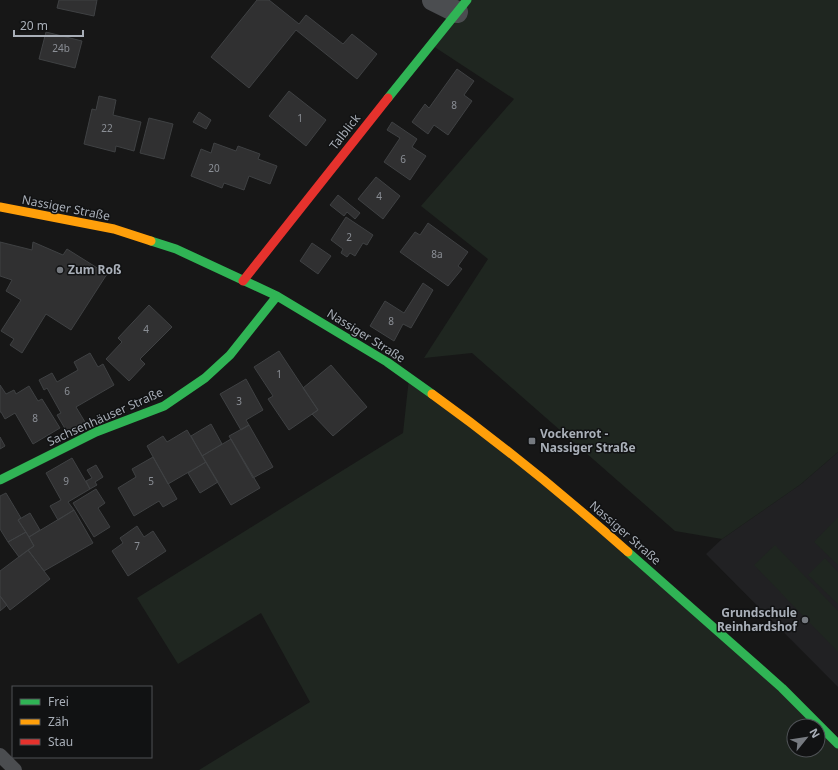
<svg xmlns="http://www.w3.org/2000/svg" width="838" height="770" font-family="'Noto Sans',sans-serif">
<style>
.built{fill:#212123}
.green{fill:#1f2620;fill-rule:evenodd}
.building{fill:#303031;stroke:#3f4143}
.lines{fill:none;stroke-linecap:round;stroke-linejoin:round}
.lane{stroke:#4b4d50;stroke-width:14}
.street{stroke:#4b4d50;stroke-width:22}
.fast{stroke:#30b455;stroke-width:9}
.slow{stroke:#ff9f0a;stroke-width:9}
.jam{stroke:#e5322d;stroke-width:9}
.poi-dot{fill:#767a80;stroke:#111213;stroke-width:1.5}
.labels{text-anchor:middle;stroke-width:3;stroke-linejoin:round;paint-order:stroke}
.number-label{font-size:10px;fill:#8b8f96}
.street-label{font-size:12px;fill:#a9afb8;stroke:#111213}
.poi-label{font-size:12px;font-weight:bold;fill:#a9afb8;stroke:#111213;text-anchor:start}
</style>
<rect width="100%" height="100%" fill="#171717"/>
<!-- built -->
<path class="built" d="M838 452V687L706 554 722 539 801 484Z"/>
<!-- green -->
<path class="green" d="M433 0H838V452L801 484 722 539 675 531 472 353 424 358 488 259 421 206 514 99 430 44 457 12Z
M409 378 465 418 575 505 782 688 838 744V770H199L310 702 261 613 178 664 137 598 403 433ZM794 726H818V750H794Z
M838 517V565L814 542Z
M775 545 838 611V652L754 565Z
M825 558 838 572V604L808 575Z"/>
<!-- building -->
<path class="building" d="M59 0H97L94 16 57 8Z
M257 0H269L299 24 306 15 343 44 352 34 377 54 357 79 296 30 249 88 211 57Z
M46 32 82 41 75 68 39 59Z
M457 69 474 81 464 95 472 101 448 135 434 125 428 134 412 122 425 104 429 108Z
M289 91 326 120 306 146 269 116Z
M99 96 116 100 113 115 141 122 134 151 116 146 115 152 84 144 92 109 96 110Z
M199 112 211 120 206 129 193 122Z
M149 118 173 124 164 159 140 153Z
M392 122 417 139 412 147 426 156 410 180 384 162 400 138 387 130Z
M214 143 236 151 238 146 260 154 258 159 277 166 270 184 249 176 244 190 224 183 222 188 191 176 201 149 211 153Z
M376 177 400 196 383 219 358 199Z
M338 195 360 213 355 219 347 212 344 216 330 205Z
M346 217 373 235 367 245 363 243 355 256 350 253 347 257 341 253 343 249 331 240Z
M428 223 468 252 458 266 462 269 448 286 400 252 415 232 420 235Z
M0 242 32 250 33 242 63 255 67 249 107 274 71 330 46 314 22 353 10 345 14 339 1 331 21 300 6 291 12 280 0 276Z
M312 243 331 256 318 274 300 261Z
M423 283 433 290 411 328 403 324 394 341 370 326 385 301 404 313Z
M149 305 172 327 140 359 145 364 129 381 106 359 122 342 118 338Z
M279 351 318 410 289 430 268 399 273 396 254 367Z
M90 353 98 367 103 364 114 385 76 407 85 422 67 432 57 415 61 413 47 388 44 390 39 380 52 373 57 382 78 370 74 362Z
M331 365 367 407 333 436 312 414 318 410 303 388Z
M246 379 263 410 246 420 249 425 241 430 220 394Z
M0 385 6 394 14 390 16 394 29 386 38 401 42 399 60 428 33 444 15 413 5 419 1 412H0Z
M211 424 222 444 202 456 191 436Z
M249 425 273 467 253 478 229 436Z
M187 430 206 462 168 484 147 446 163 436 167 442Z
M0 437 5 446 0 449Z
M231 439 260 488 231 505 202 456Z
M153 457 177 499 163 507 159 501 134 516 118 488 136 477 132 469Z
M72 458 90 489 68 502 74 510 58 520 50 506 61 500 46 473Z
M206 462 218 482 200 493 188 473Z
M96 465 103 477 95 482 97 485 90 489 86 481 92 478 87 470Z
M96 489 105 503 98 508 110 527 94 537 73 503Z
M6 493 21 518 18 520 26 532 8 542 0 529V496Z
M74 510 93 543 44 571 28 550 34 546 29 537Z
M30 513 40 530 29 537 18 520Z
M137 526 144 537 153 531 166 551 128 576 112 551 123 543 120 538Z
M26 532 34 546 19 557 8 542Z
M28 550 50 579 10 610 0 596V571Z
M0 596 7 605 0 611Z"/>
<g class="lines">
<!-- lane -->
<path class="lane" d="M0 755 15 770"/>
<!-- street -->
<path class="street" d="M433 0 457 12"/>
<!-- fast -->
<path class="fast" d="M388 98 467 0
M151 241 176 249 277 296 387 362 432 394
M0 480 96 432 164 406 205 378 230 355 277 296
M628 552 782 688 838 744"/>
<!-- slow -->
<path class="slow" d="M0 207 114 229 151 241
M432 394C500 443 565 496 628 552"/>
<!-- jam -->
<path class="jam" d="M243 281 388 98"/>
</g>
<!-- markers -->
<g class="poi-dot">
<circle cx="60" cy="270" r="4"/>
<rect x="528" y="437" width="8" height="8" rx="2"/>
<circle cx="805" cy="620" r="4"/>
</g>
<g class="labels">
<!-- number labels -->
<g class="number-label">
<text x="61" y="52">24b</text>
<text x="454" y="109">8</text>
<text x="300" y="122">1</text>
<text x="107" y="132">22</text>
<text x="403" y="163">6</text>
<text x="214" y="172">20</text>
<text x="379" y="200">4</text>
<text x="349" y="241">2</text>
<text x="437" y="258">8a</text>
<text x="391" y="325">8</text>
<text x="146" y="333">4</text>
<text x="279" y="378">1</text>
<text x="67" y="395">6</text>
<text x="239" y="405">3</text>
<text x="35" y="422">8</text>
<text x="66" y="485">9</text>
<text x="151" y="485">5</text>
<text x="137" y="550">7</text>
</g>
<!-- street labels -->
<g class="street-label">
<text transform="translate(345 132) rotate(-52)" y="4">Talblick</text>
<text transform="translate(66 208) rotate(11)" y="4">Nassiger Straße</text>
<text transform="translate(366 336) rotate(32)" y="4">Nassiger Straße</text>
<text transform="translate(105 417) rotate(-24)" y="4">Sachsenhäuser Straße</text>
<text transform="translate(625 533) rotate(41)" y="4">Nassiger Straße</text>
</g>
<!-- poi labels -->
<g class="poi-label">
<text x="68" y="274">Zum Roß</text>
<text x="540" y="438">Vockenrot -<tspan x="540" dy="14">Nassiger Straße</tspan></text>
<text x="797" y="617" text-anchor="end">Grundschule<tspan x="797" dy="14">Reinhardshof</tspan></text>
</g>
</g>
<!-- legend -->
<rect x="12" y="686" width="140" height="72" fill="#111213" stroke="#4e5155"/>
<rect x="20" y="699" width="20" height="6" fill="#30b455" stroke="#4e5155"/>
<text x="48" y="706" font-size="12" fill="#a9afb8">Frei</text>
<rect x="20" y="719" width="20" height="6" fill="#ff9f0a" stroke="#4e5155"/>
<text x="48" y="726" font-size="12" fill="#a9afb8">Zäh</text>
<rect x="20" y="739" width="20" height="6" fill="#e5322d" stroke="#4e5155"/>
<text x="48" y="746" font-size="12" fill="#a9afb8">Stau</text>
<!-- north arrow -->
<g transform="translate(806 738) rotate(60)"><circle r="19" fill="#111213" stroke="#4e5155"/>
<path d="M0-3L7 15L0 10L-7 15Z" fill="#767a80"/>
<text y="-6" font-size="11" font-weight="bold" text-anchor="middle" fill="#a9afb8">N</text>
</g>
<!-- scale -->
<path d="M14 30v6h69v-6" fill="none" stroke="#a9afb8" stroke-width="2"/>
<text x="20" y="30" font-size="12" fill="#a9afb8" stroke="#111213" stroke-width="3" paint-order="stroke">20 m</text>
</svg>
